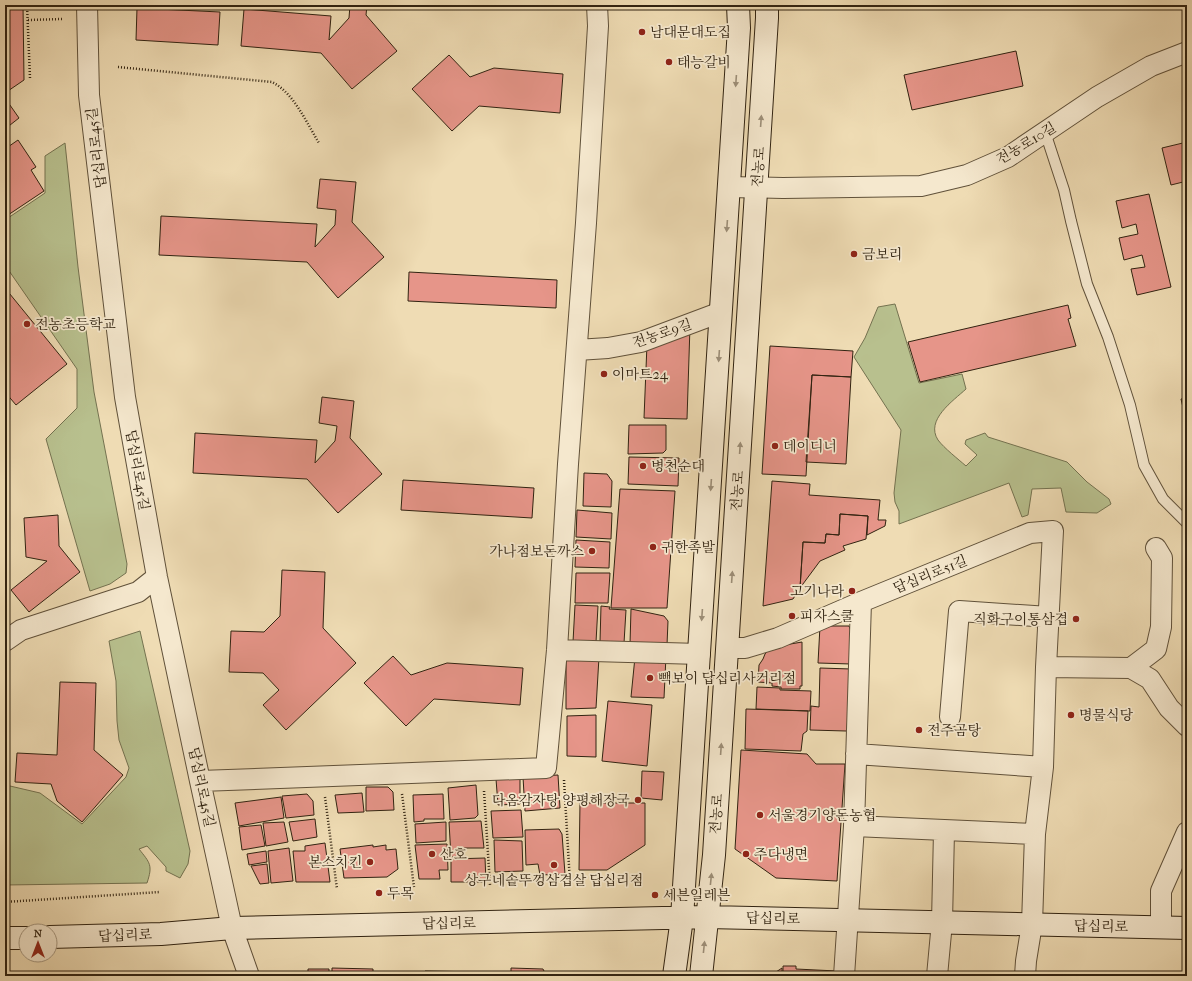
<svg xmlns="http://www.w3.org/2000/svg" width="1192" height="981" font-family="'IM FELL French Canon','Noto Serif KR',serif">
<style>
.green{fill:#b8c08e;stroke:#747250}
.building{fill:#e69589;stroke:#312311}
.lines{fill:none;stroke-linecap:round;stroke-linejoin:round}
.lane-casing{stroke:#60513a;stroke-width:12}
.street-casing{stroke:#60513a;stroke-width:22}
.secondary-casing{stroke:#312311;stroke-width:24}
.path{stroke:#312311;stroke-width:2.5;stroke-dasharray:1 2;stroke-linecap:butt}
.lane{stroke:#f5e8ce;stroke-width:10}
.street{stroke:#f5e8ce;stroke-width:20}
.secondary{stroke:#f5e8ce;stroke-width:22}
.oneway{fill:#9d8f79}
.poi-dot{fill:#8f2418;stroke:#f5e8ce;stroke-width:1.5}
.labels{text-anchor:middle;stroke-width:3.5;stroke-linejoin:round;paint-order:stroke}
.poi-label{font-size:14px;fill:#312311;stroke:#f5e8ce;text-anchor:start}
.street-label{font-size:14px;fill:#312311;stroke:#f5e8ce}
</style>
<rect width="100%" height="100%" fill="#efdcb4"/>
<filter id="stains"><feTurbulence type="fractalNoise" baseFrequency=".005" numOctaves="4"/><feColorMatrix values="0 0 0 0 .2 0 0 0 0 .09 0 0 0 0 .02 0 0 0 .5 -.17"/></filter>
<radialGradient id="worn" r=".72"><stop offset=".6" stop-color="#630" stop-opacity="0"/><stop offset="1" stop-color="#630" stop-opacity=".3"/></radialGradient>
<!-- green -->
<path class="green" d="M65 143 78 267 94 392 127 564 126 573 110 584 90 591 46 439 77 408V369L5 265V220L45 193V156Z
M895 304 919 383 962 374 966 389C953 401 925 420 938 440 944 448 958 459 966 466L977 455 965 444 966 440 985 433 988 437 1067 462 1087 482 1109 499 1111 504 1097 513 1066 512 1061 488 1032 489 1028 515 1022 517 1009 483 899 524V511L895 502 894 493 901 430 854 357 865 338 878 307Z
M140 631 190 851 188 864 180 878 166 871V867L147 846 139 849C150 863 153 865 147 883L5 885V789L10 786 40 793 82 824 126 777 129 768 119 740 117 721 116 681 109 641Z"/>
<!-- building -->
<path class="building" d="M5 5H23L24 80 5 93Z
M350 5H367L366 15 397 51 352 89 321 53 241 46 244 9 331 16 329 40 349 18Z
M137 8 220 12 218 45 136 40Z
M1016 51 1023 86 912 110 904 75Z
M449 55 470 77 494 68 563 74 560 113 479 106 452 131 412 89Z
M5 98 19 118 5 129Z
M18 140 36 167 31 170 44 191 5 217V149Z
M1187 142V181L1171 185 1162 148Z
M320 179 356 182 352 222 384 257 338 298 307 262 159 255 161 216 317 224 315 247 335 225 336 210 317 208Z
M1149 194 1171 287 1137 295 1131 269 1145 267 1142 255 1124 260 1119 238 1138 234 1136 224 1122 228 1116 201Z
M409 272 557 280 556 308 408 301Z
M5 288 67 364 16 405 5 392Z
M1068 305 1071 318 1068 319 1076 346 920 382 908 342Z
M690 326 687 419 644 418 647 344Z
M770 346 853 351 851 377 812 375 806 476 762 474Z
M812 375 851 377 846 464 806 462Z
M322 397 354 401 350 438 382 474 338 513 307 479 193 473 195 433 317 440 315 463 335 441 337 426 319 423Z
M1187 398V425L1181 399Z
M629 425H666V450L663 453 628 454Z
M629 457 679 458 678 486 628 484Z
M584 473 607 474 612 481 611 507 583 506Z
M403 480 534 488 532 518 401 510Z
M772 481 810 484 809 495 880 500 878 520H886L885 526 867 535 868 516 840 514 839 535 826 534 825 543 803 542 800 588 793 599 763 606Z
M620 489 675 491 667 608H611Z
M577 510 612 513 611 539 576 537Z
M840 514 868 516 866 539 843 546 845 550 820 561 800 588 803 542 825 543 826 534 839 535Z
M58 515 59 546 80 572 29 612 11 590 47 561 26 557 24 518Z
M576 540 610 542 609 568 575 567Z
M282 570 325 572 323 628 356 663 286 730 263 705 279 690 263 673 229 672 231 631 264 632 280 616Z
M576 573H610L608 603H575Z
M575 605 598 606 596 642H573Z
M601 606 610 607 609 609 626 610 624 643 600 642Z
M631 609 664 616 668 621 667 645 630 644Z
M820 626H849L853 636 851 664 818 663Z
M802 642V686H800V689H781V687L772 686V683L758 682 759 665 763 659 765 654 769 649 779 646Z
M566 655 599 657 596 708 566 709Z
M393 656 411 675 447 663 523 668 520 705 434 699 406 726 364 683Z
M666 656 664 698 631 697 635 657Z
M820 668 851 669 847 730 846 731 810 730 811 706 819 707Z
M60 682 96 683 94 750 123 775 82 822 57 801 51 784 15 782 17 753 57 755Z
M757 687 780 688V690L811 691 810 711 756 709Z
M608 701 652 705 647 766 602 761Z
M746 709 808 711 807 731 803 734 801 751 745 749Z
M596 715V757L567 756V716Z
M741 750 807 754 816 764H845L837 881 776 878 735 849Z
M642 771 664 772 662 800 641 798Z
M558 775 560 808 525 811 523 777Z
M520 777V804L498 805 496 779Z
M476 785 478 815 475 818 450 820 448 788Z
M366 787H388L393 792 394 810 366 811Z
M362 793 364 812 338 813 335 795Z
M307 794 313 801 314 815 286 818 282 796Z
M443 794 444 819H424V821L414 822 413 795Z
M281 797 284 818 239 826 235 803Z
M580 803H645V845L607 870H579Z
M521 810 523 837 493 838 491 811Z
M315 819 317 837 293 841 289 822Z
M481 821 484 848H464V856L451 857 449 822Z
M284 822 288 842 266 846 263 823Z
M446 822V841L416 843 415 824Z
M261 825 265 846 242 850 239 827Z
M559 829 562 834 565 874 540 875 538 864 526 865 525 830Z
M494 840 522 841 523 871 495 872Z
M325 843 330 882H296L293 851H305V846Z
M447 844 448 870H439L440 879H419L415 845Z
M373 845V847L386 845V850L396 849 398 869 387 877 344 878 340 849Z
M289 848 293 881 271 883 268 851Z
M266 851 267 862 249 865 247 854Z
M485 858 486 882H451V859Z
M267 864 269 883 260 884 251 866Z
M783 966H796V969L837 971 836 976H783Z
M332 968 373 969V976H332Z
M511 968 543 969 545 973V976H511Z
M782 968V976H770Z
M308 969H329V976H308Z
M425 971 484 972 486 976H425Z
M382 972H414V976H382Z
M551 973 603 974 606 976H550Z"/>
<g class="lines">
<!-- lane casing -->
<g class="lane-casing">
<path id="lane" d="M1045 132 1064 190 1071 221 1087 284 1108 337 1130 405 1144 465 1163 499 1187 523"/>
</g>
<!-- street casing -->
<g class="street-casing">
<path id="street" d="M87 5 89 95 125 397 157 577 200 781 232 928 249 976
M729 187 783 188 921 186 967 175 1008 157 1097 97 1151 66 1187 52
M577 350 608 348 641 342 721 312
M5 641 21 630 138 592 157 577
M727 648H745L778 638 861 602 1030 533 1053 531 1046 667 1043 767 1035 834 1032 924 1026 961 1025 976
M557 650 700 654
M1046 667 1131 668 1150 679 1169 708 1187 726
M1131 668 1156 649 1161 627 1162 558 1156 548
M950 717 959 611 1049 617
M856 754 1043 767
M200 781 546 768 557 650 568 464 586 223 598 26 597 5
M854 826 1035 834
M1161 927V891L1187 832
M844 976 854 826 861 602
M937 976 942 922 944 831"/>
</g>
<!-- secondary casing -->
<g class="secondary-casing">
<path id="secondary" d="M50 937 161 934 232 928 707 917 1187 928
M5 938H26
M674 976 682 918 739 28 738 5
M701 976 714 855 767 18V5"/>
</g>
<!-- path -->
<path class="path" d="M27 5 30 78
M28 20 62 19
M118 67 272 82C294 93 306 122 319 143
M564 780 570 883
M484 791 490 885
M402 794 414 887
M325 797 337 889
M5 902 160 892"/>
<!-- lane -->
<use href="#lane" class="lane"/>
<!-- street -->
<use href="#street" class="street"/>
<!-- secondary -->
<use href="#secondary" class="secondary"/>
</g>
<!-- one-way arrows -->
<defs><path id="oneway-solid" d="M-6-.8H1V-3.2L6.5 0L1 3.2V.8H-6Z"/></defs>
<g class="oneway">
<use href="#oneway-solid" transform="translate(736 81) rotate(94)"/>
<use href="#oneway-solid" transform="translate(761 121) rotate(-86)"/>
<use href="#oneway-solid" transform="translate(727 226) rotate(94)"/>
<use href="#oneway-solid" transform="translate(719 356) rotate(94)"/>
<use href="#oneway-solid" transform="translate(740 448) rotate(-86)"/>
<use href="#oneway-solid" transform="translate(711 485) rotate(94)"/>
<use href="#oneway-solid" transform="translate(732 577) rotate(-86)"/>
<use href="#oneway-solid" transform="translate(702 615) rotate(94)"/>
<use href="#oneway-solid" transform="translate(721 749) rotate(-86)"/>
<use href="#oneway-solid" transform="translate(711 879) rotate(-84)"/>
<use href="#oneway-solid" transform="translate(704 947) rotate(-84)"/>
</g>
<!-- markers -->
<g class="poi-dot">
<circle cx="642" cy="32" r="4"/>
<circle cx="669" cy="62" r="4"/>
<circle cx="854" cy="254" r="4"/>
<circle cx="27" cy="324" r="4"/>
<circle cx="604" cy="374" r="4"/>
<circle cx="775" cy="446" r="4"/>
<circle cx="643" cy="466" r="4"/>
<circle cx="653" cy="547" r="4"/>
<circle cx="592" cy="551" r="4"/>
<circle cx="852" cy="591" r="4"/>
<circle cx="792" cy="616" r="4"/>
<circle cx="1076" cy="619" r="4"/>
<circle cx="650" cy="678" r="4"/>
<circle cx="1071" cy="715" r="4"/>
<circle cx="919" cy="730" r="4"/>
<circle cx="638" cy="800" r="4"/>
<circle cx="760" cy="815" r="4"/>
<circle cx="432" cy="854" r="4"/>
<circle cx="746" cy="854" r="4"/>
<circle cx="370" cy="862" r="4"/>
<circle cx="554" cy="865" r="4"/>
<circle cx="379" cy="893" r="4"/>
<circle cx="655" cy="895" r="4"/>
</g>
<g class="labels">
<!-- poi labels -->
<g class="poi-label">
<text x="650" y="37">남대문대도집</text>
<text x="677" y="67">태능갈비</text>
<text x="862" y="259">금보리</text>
<text x="35" y="329">전농초등학교</text>
<text x="612" y="379">이마트24</text>
<text x="783" y="451">데이디너</text>
<text x="651" y="471">병천순대</text>
<text x="661" y="552">귀한족발</text>
<text x="584" y="556" text-anchor="end">가나점보돈까스</text>
<text x="844" y="596" text-anchor="end">고기나라</text>
<text x="800" y="621">피자스쿨</text>
<text x="1068" y="624" text-anchor="end">직화구이통삼겹</text>
<text x="658" y="683">빽보이 답십리사거리점</text>
<text x="1079" y="720">명물식당</text>
<text x="927" y="735">전주곰탕</text>
<text x="630" y="805" text-anchor="end">다옴감자탕 양평해장국</text>
<text x="768" y="820">서울경기양돈농협</text>
<text x="440" y="859">산호</text>
<text x="754" y="859">주다냉면</text>
<text x="362" y="867" text-anchor="end">본스치킨</text>
<text x="554" y="885" text-anchor="middle">상구네솥뚜껑삼겹살 답십리점</text>
<text x="387" y="898">두목</text>
<text x="663" y="900">세븐일레븐</text>
</g>
<!-- street labels -->
<g class="street-label">
<text transform="translate(1026 143) rotate(-31)" y="5">전농로10길</text>
<text transform="translate(96 148) rotate(-97)" y="5">답십리로45길</text>
<text transform="translate(758 167) rotate(-86)" y="5">전농로</text>
<text transform="translate(662 333) rotate(-19)" y="5">전농로9길</text>
<text transform="translate(138 470) rotate(80)" y="5">답십리로45길</text>
<text transform="translate(737 491) rotate(-86)" y="5">전농로</text>
<text transform="translate(930 574) rotate(-22)" y="5">답십리로51길</text>
<text transform="translate(202 787) rotate(78)" y="5">답십리로45길</text>
<text transform="translate(716 814) rotate(-86)" y="5">전농로</text>
<text transform="translate(773 918) rotate(1)" y="5">답십리로</text>
<text transform="translate(449 923) rotate(-1)" y="5">답십리로</text>
<text transform="translate(1101 926) rotate(1)" y="5">답십리로</text>
<text transform="translate(125 935) rotate(-2)" y="5">답십리로</text>
</g>
</g>
<!-- margin -->
<rect width="1192" height="981" fill="none" stroke="#efdcb4" stroke-width="20"/>
<rect x="6" y="6" width="1180" height="969" fill="none" stroke="#312311" stroke-width="2"/>
<rect x="10" y="10" width="1172" height="961" fill="none" stroke="#312311"/>
<!-- north arrow -->
<g transform="translate(38 943)"><circle r="19" fill="#f5e8ce" stroke="#a79982"/>
<path d="M0-3L7 15L0 10L-7 15Z" fill="#8f2418"/>
<text y="-6" font-size="11" font-weight="bold" text-anchor="middle" fill="#312311">N</text>
</g>
<rect width="100%" height="100%" filter="url(#stains)"/>
<rect width="100%" height="100%" fill="url(#worn)"/>
</svg>
